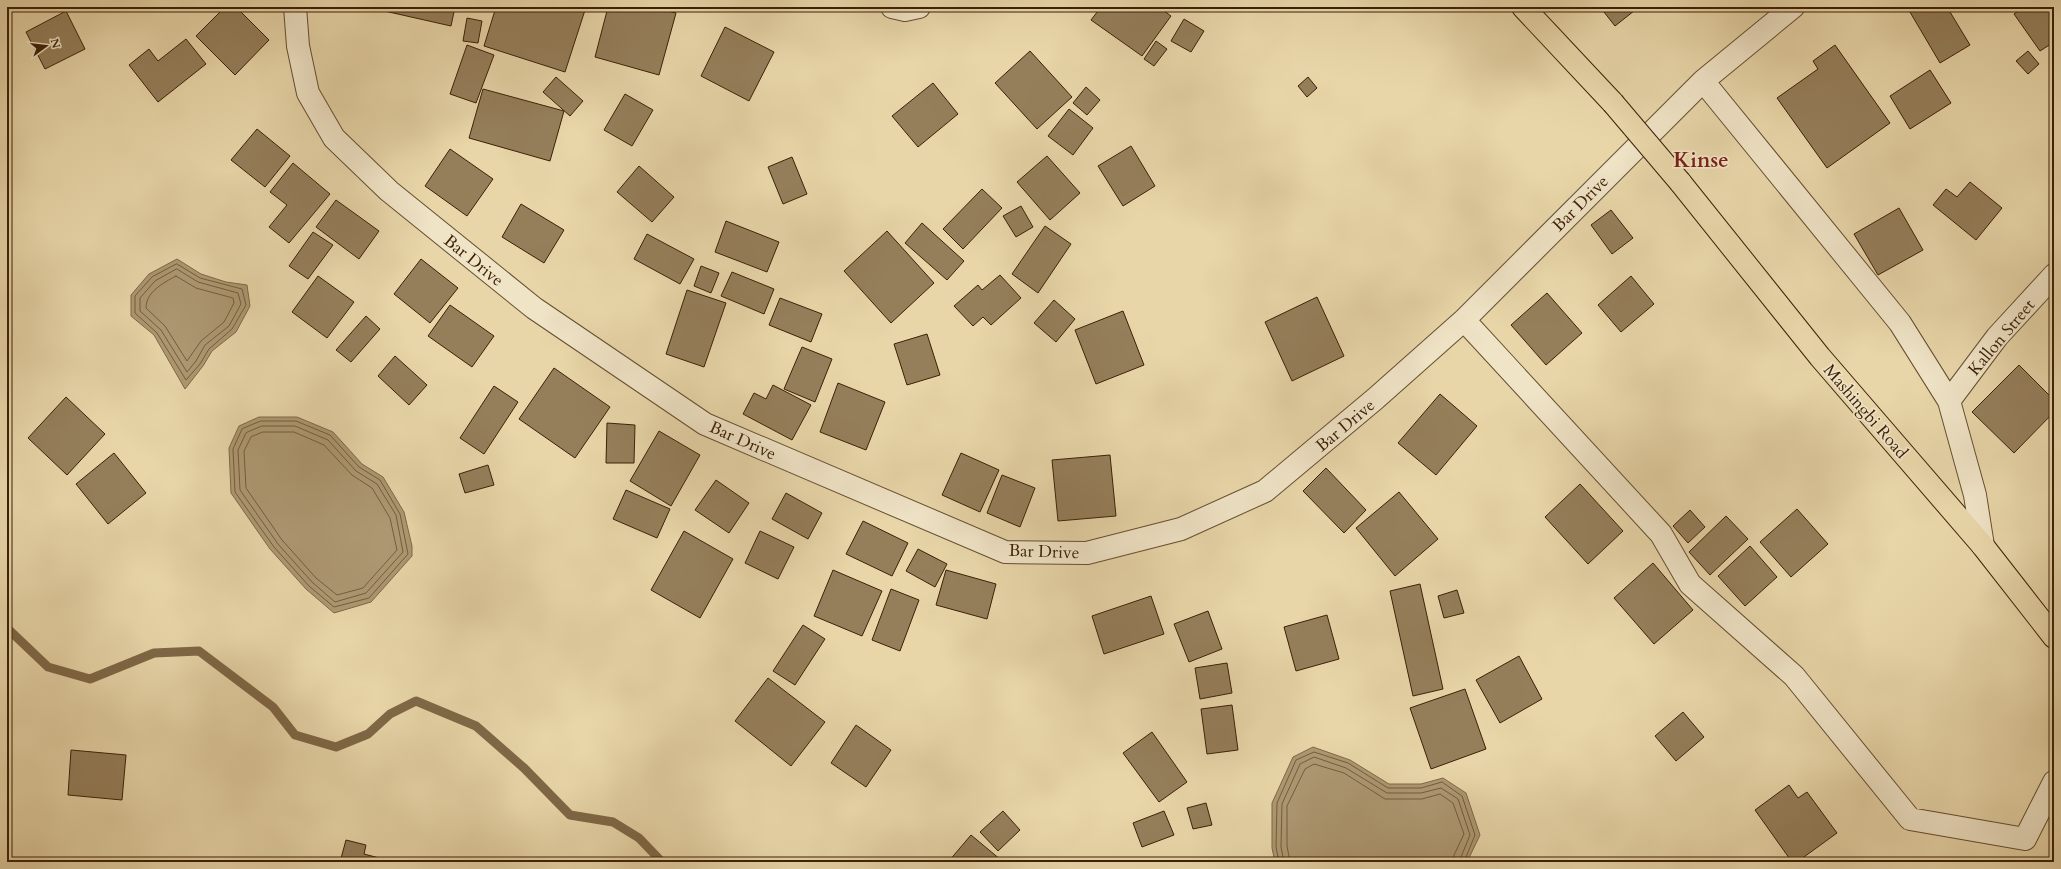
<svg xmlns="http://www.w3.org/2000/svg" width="2061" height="869" font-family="Cardo,serif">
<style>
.water{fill:#ad9872;stroke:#7f6847}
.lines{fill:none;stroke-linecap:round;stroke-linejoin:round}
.shore{stroke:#745c3c;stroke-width:1}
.stream{stroke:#7f6847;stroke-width:9}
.building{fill:#957f5b;stroke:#3b2007}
.street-casing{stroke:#664e30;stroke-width:24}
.primary-casing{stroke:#3b2007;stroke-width:24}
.street{stroke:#f0e4c7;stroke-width:22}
.primary{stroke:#e8d6a9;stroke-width:22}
.primary-bridge-casing{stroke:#3b2007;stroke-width:24;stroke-linecap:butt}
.primary-bridge{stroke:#e8d6a9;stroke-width:22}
.labels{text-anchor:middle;stroke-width:3.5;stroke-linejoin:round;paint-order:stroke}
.street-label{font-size:17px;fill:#3b2007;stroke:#f0e4c7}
.district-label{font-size:21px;font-weight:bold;fill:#7a1f14;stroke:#f0e4c7}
</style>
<rect width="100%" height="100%" fill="#e8d6a9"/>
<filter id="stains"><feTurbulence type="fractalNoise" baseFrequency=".005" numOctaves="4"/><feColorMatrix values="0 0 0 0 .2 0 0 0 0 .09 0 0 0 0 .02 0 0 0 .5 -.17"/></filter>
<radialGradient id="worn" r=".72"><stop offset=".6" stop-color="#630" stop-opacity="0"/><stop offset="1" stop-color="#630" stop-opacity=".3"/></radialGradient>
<!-- water -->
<path class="water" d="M177 259 201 274 226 282 247 285 250 306 236 332 212 351 203 366 185 389 154 335 131 316V295L149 274Z
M259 417H297L333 432 362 464 383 477 404 512 412 546V556L371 602 334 613 306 589 270 549 231 493 229 448 239 426Z
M1313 747 1350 760 1389 784H1421L1443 778 1466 793 1480 835 1467 862H1275L1272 848V803L1293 757Z"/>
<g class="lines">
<!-- shore -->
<path class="shore" d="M177 264 200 278 242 289 246 305 232 329 209 349 200 364 186 380 157 333 135 313V296L152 277Z
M177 269 198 282 238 293 241 304 229 326 205 345 196 361 187 372 161 330 140 311V298L155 281Z
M176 276 196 288 233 298 234 303 224 322 201 341 187 361 165 326 146 308C146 292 163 283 176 276Z
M261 421H296L330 435 359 467 380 480 400 514 408 554 369 598 334 607 309 586 274 547 235 492 233 449 242 429Z
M262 426H295L328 440 356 471 377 484 396 515 403 552 366 593 335 602 312 582 278 544 240 490 238 450 246 433Z
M263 432H294L324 445 352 475 372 488 390 518 397 550 363 588 337 595 316 578 282 540 246 488 244 451 251 437Z
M1279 862 1276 847 1277 803 1296 760 1314 752 1348 763 1388 788H1421L1442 782 1462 796 1475 835 1464 862
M1284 862 1281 847 1282 804 1300 764 1314 757 1346 768 1387 793H1421L1441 788 1458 799 1470 835 1459 862
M1290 862 1287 846V806L1305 769 1314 764 1344 773 1385 799H1422L1440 794 1453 803 1464 834 1454 855 1453 862"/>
<!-- stream -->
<path class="stream" d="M7 628 48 667 90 679 154 653 199 651 273 707 295 735 336 747 368 734 390 714 416 701 476 726 524 768 570 815 613 822 639 838 662 862"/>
</g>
<!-- building -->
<path class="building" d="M225 7H236L269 40 235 75 196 36Z
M381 7H455L451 26 380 10Z
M496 7H586L565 72 484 46Z
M608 7H653L676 13 659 75 595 57Z
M1101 7H1159L1171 16 1142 56 1091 20Z
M1600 7H1639L1615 26Z
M1907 7H1947L1970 45 1940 63Z
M2024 7H2054V42L2040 51 2014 14Z
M66 11 85 49 45 69 26 32Z
M467 18 482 21 478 43 463 41Z
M1184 19 1204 31 1191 52 1171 41Z
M725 27 774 52 749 101 701 76Z
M186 39 206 64 158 102 129 65 149 49 158 61Z
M1156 41 1167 49 1154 66 1144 59Z
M467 45 494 55 476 103 450 94Z
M1835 45 1890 123 1827 168 1777 98 1818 69 1813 61Z
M1030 51 1072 97 1037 129 995 83Z
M2028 51 2039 64 2028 74 2016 61Z
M1930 70 1951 103 1910 129 1890 96Z
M556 77 583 101 570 116 543 92Z
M1308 77 1317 88 1307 97 1298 86Z
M933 83 958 114 918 147 892 116Z
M1086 87 1100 100 1087 115 1073 103Z
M483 89 564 111 550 161 469 138Z
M625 94 653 110 632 146 604 130Z
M1069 109 1093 128 1073 155 1048 136Z
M257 129 290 156 265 187 231 160Z
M1131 146 1155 186 1123 206 1098 166Z
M450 149 493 179 467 216 425 186Z
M1047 156 1080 193 1050 220 1017 182Z
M792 157 807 194 783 204 768 167Z
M293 163 330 194 289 243 269 227 287 205 270 192Z
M639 166 674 197 652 222 617 192Z
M1970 182 2002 208 1976 240 1933 205 1946 189 1957 197Z
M982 189 1002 208 963 249 943 229Z
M336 200 379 231 359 259 316 227Z
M521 204 564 230 544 263 502 237Z
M1021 206 1033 227 1016 237 1003 216Z
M1899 208 1923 250 1878 275 1854 234Z
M1611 210 1633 238 1612 254 1591 225Z
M726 221 779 242 767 272 715 252Z
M922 223 964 261 947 280 905 243Z
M1045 226 1071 244 1038 293 1012 274Z
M887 231 934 283 891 323 844 271Z
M313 232 333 245 308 279 289 266Z
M647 234 694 259 680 284 634 259Z
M421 259 458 288 430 323 394 294Z
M701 266 719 273 711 293 694 286Z
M732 272 774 289 764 314 721 296Z
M1000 275 1021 298 991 325 983 317 973 326 954 306 978 285 982 290Z
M318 276 354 302 327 338 292 312Z
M1631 276 1654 304 1621 332 1598 305Z
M687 290 726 303 704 367 666 354Z
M1547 293 1582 333 1546 365 1511 325Z
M1317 297 1344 356 1292 381 1265 322Z
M780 298 822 314 811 342 769 325Z
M1054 300 1075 319 1056 342 1034 323Z
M450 305 494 336 472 367 428 336Z
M1123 311 1144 365 1096 384 1075 330Z
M366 316 380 329 351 362 336 350Z
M927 334 940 375 907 385 894 344Z
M802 347 832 359 815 402 784 389Z
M395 356 427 385 409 405 378 376Z
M2019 365 2054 400V412L2014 453 1972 412Z
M554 368 610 407 575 458 519 419Z
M838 383 885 402 866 450 820 432Z
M773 385 811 405 792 440 743 414 754 393 766 399Z
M494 386 518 402 484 454 460 438Z
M1440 394 1477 426 1436 475 1398 443Z
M66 397 105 434 67 475 28 438Z
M607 423 635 425 634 463H606Z
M659 431 700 455 671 506 630 481Z
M114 453 146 493 108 524 76 484Z
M961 453 999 470 980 512 942 495Z
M1110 455 1116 516 1058 521 1052 460Z
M488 465 494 485 465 493 459 474Z
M1326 468 1366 510 1344 533 1303 491Z
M1002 475 1035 488 1020 527 987 513Z
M716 480 749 503 729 533 695 510Z
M1580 484 1623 531 1588 564 1545 517Z
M626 490 670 509 657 538 613 519Z
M1399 492 1438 539 1395 576 1356 528Z
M786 493 822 513 808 539 772 519Z
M1797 509 1828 544 1791 577 1760 542Z
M1690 510 1705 527 1688 543 1673 526Z
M1726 516 1748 539 1710 575 1689 552Z
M863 521 908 543 892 576 846 554Z
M684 531 733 559 700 618 651 590Z
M760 531 794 547 778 579 745 563Z
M1750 546 1777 577 1745 606 1718 576Z
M918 549 947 564 935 587 906 571Z
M1653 563 1693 610 1654 644 1614 598Z
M833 570 882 591 862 636 814 616Z
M946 570 996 584 987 619 936 605Z
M1420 584 1443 689 1413 696 1390 591Z
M891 589 919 600 900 651 872 640Z
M1457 590 1464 613 1444 618 1438 596Z
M1151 596 1164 634 1104 654 1092 616Z
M1208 611 1222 649 1189 662 1174 624Z
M1327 615 1339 659 1296 671 1284 627Z
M803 625 825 639 795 685 773 671Z
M1519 656 1542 699 1500 723 1476 680Z
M1227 663 1232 693 1200 699 1195 668Z
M768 678 825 722 791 766 735 721Z
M1465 689 1486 749 1431 769 1410 708Z
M1232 705 1238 750 1207 754 1201 709Z
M1683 712 1704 737 1676 761 1655 736Z
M856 725 891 750 866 787 831 763Z
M1152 732 1187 782 1159 802 1123 753Z
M71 750 126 755 122 800 68 795Z
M1789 785 1798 798 1807 792 1837 833 1797 862H1792L1755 810Z
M1206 803 1212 825 1193 829 1187 808Z
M1003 811 1020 830 998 851 980 832Z
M1164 811 1174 835 1142 847 1133 823Z
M971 835 1001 860 999 862H948Z
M346 840 366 845 364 854 383 859 382 862H340Z"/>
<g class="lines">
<!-- street casing -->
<g class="street-casing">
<path id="street" d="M295 7 298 46 308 93 334 138 389 191 534 308 705 424 1005 552 1087 553 1181 529 1265 491 1375 399 1464 320 1703 81 1793 7
M892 7 905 10 919 7
M1703 81 1900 323 1949 401 1975 495 1983 546
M1464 320 1661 534 1690 584 1794 676 1910 819 2025 839 2054 782
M1949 401 1997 337 2054 275"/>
</g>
<!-- primary casing -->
<g class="primary-casing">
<path id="primary" d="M1523 7 1613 103
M1680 182 1820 357 1983 546 2054 637"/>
</g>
<!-- street -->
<use href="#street" class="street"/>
<!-- primary -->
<use href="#primary" class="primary"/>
<!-- primary-bridge casing -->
<g class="primary-bridge-casing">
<path id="primary-bridge" d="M1613 103 1680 182"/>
</g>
<!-- primary-bridge -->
<use href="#primary-bridge" class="primary-bridge"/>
</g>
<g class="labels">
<!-- street labels -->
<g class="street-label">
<text transform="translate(1580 203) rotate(-45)" y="6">Bar Drive</text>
<text transform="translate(474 260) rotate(39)" y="6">Bar Drive</text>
<text transform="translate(2001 337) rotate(-50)" y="6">Kallon Street</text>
<text transform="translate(1866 411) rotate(49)" y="6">Mashingbi Road</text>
<text transform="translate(1345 425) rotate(-40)" y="6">Bar Drive</text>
<text transform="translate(743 440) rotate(24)" y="6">Bar Drive</text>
<text transform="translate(1044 551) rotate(2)" y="6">Bar Drive</text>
</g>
<!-- district labels -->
<g class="district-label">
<text x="1701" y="167">Kinse</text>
</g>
</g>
<!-- margin -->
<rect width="2061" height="869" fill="none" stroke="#e8d6a9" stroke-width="24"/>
<rect x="8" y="8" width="2045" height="853" fill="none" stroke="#3b2007" stroke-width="2"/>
<rect x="12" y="12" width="2037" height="845" fill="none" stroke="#3b2007"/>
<!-- north arrow -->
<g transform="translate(46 46) rotate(75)" stroke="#f0e4c7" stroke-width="3" paint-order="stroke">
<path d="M0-3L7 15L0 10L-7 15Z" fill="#3b2007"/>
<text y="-6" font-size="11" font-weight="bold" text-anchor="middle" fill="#3b2007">N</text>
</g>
<rect width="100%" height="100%" filter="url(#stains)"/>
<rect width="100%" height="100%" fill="url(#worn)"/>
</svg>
